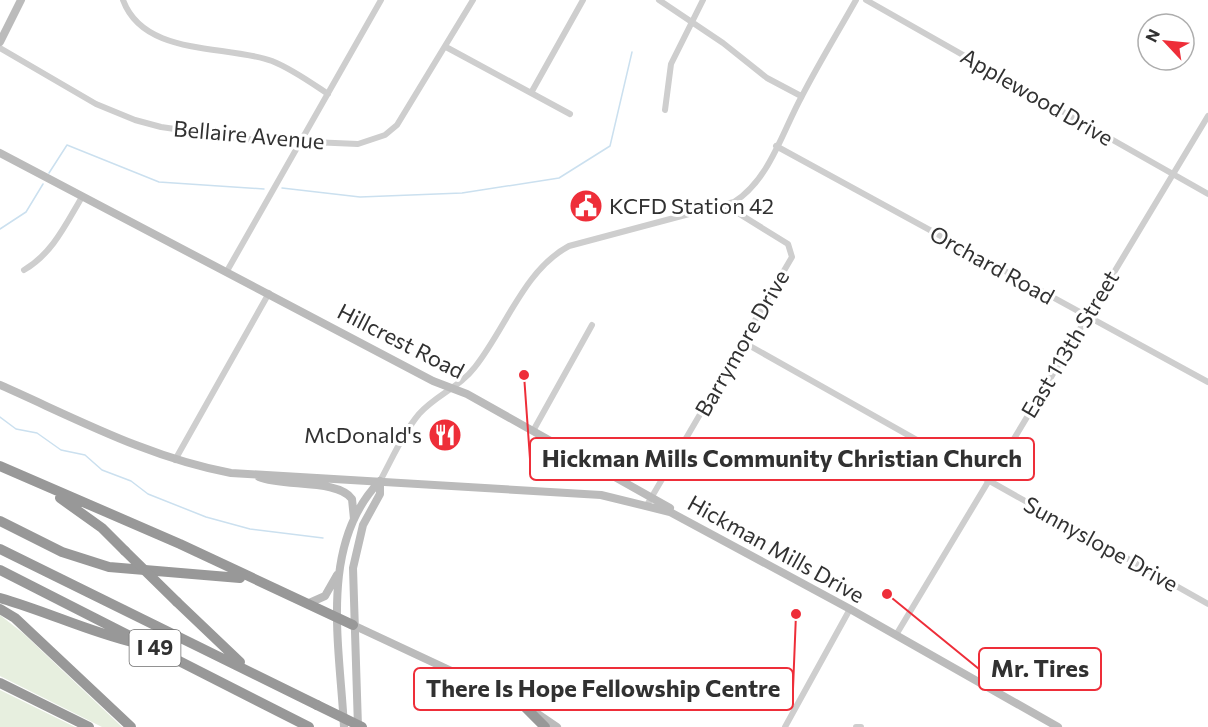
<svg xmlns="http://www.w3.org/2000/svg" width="1208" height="727" font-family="Commissioner,sans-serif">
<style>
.green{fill:#e7efdf}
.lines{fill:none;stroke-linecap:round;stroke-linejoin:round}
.stream{stroke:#cbe0ef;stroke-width:1.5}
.street{stroke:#cecece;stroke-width:6}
.secondary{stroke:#bbb;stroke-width:8}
.highway{stroke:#989898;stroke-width:10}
.highway-bridge{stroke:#989898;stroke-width:10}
.labels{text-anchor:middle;stroke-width:6;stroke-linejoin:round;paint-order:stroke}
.shield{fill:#fff;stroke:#6f6f6f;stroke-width:1.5}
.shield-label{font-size:21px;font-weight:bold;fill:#313131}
.street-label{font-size:22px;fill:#313131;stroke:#fff}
.poi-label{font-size:22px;fill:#313131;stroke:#fff;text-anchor:start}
.leader{fill:none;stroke:#ee2e39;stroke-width:2}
.callout-dot{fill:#ee2e39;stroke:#fff;stroke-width:2}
.callout{fill:#fff;stroke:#ee2e39;stroke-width:2}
.callout-label{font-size:24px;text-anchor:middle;font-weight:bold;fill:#313131}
</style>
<rect width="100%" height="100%" fill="#fff"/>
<!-- green -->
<path class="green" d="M0 615 24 634 122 727H102L0 676Z
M0 690 75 727H0Z"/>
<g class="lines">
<!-- stream -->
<path class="stream" d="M49 173 67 145 159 182 264 189
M282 188 360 197 462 193 559 178 610 146 632 52
M0 229 26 212 43 184
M0 417 16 429 37 433 61 450 85 455 102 470 131 481 148 494 206 517 250 529 323 538"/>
<!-- street -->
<path class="street" d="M123 0C144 57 225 44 272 61 292 69 310 82 328 94
M659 0 723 43 767 78 801 96
M866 0 1208 194
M446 47 570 114
M0 48 96 104 135 120 161 127 244 139 358 144 385 135 397 125 473 0
M531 93 583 0
M665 110 671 64 703 0
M776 146 1208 382
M24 270C52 254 66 224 82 197
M227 271 381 0
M743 342 1208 604
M533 431 592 325
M175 460 269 293
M380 481C392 459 403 433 419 414 436 395 460 387 475 367 506 328 524 270 569 246L734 202C770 179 782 132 802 96 819 63 838 32 856 0
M647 505 792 257 788 244 725 205
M896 635 1208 116
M785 727 850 609
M856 727H861"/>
<!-- secondary -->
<path class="secondary" d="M0 42 21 0
M0 153 433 381 467 394 670 508
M0 385C75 418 149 458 231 473L601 495 670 512 850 609 1058 727
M259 477C283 487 338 479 352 499L354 519
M307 604 325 596 337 575
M353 625 524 705
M535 712 557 727
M344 727C340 647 318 544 380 481
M358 727 353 568 363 525 380 494V481"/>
<!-- highway -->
<path class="highway" d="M0 466 180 544 353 625
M60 498 102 528 125 551
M0 521 62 552 109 567 240 578
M0 549 317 705
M0 570 309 727
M0 598C46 611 89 632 136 643
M177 602 240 662
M0 609 15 618 131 727
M0 683 89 727
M521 703 545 727"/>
<!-- highway-bridge -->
<path class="highway-bridge" d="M125 551 177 602
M317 705 362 727"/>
</g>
<!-- icons -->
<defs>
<g id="civic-disc" transform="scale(1.725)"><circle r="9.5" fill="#ee2e39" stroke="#fff"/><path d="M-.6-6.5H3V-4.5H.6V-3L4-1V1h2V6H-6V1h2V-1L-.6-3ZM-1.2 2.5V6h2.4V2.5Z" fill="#fff"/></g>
<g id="restaurant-disc" transform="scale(1.725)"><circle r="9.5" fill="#ee2e39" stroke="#fff"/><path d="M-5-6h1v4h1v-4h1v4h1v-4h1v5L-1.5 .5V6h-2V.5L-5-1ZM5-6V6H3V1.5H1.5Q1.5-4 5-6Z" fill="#fff"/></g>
</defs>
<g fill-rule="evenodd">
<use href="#civic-disc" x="586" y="206"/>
<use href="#restaurant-disc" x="445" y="435"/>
</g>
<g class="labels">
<!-- shield labels -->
<rect class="shield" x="129.5" y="630" width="51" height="36" rx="4.5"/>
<g class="shield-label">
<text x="155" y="655">I 49</text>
</g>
<!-- street labels -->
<g class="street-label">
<text transform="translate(1037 97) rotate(30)" y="8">Applewood Drive</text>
<text transform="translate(249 135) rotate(5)" y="8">Bellaire Avenue</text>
<text transform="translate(992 265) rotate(29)" y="8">Orchard Road</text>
<text transform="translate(401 341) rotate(27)" y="8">Hillcrest Road</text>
<text transform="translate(742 343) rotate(-60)" y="8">Barrymore Drive</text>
<text transform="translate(1070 344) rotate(-59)" y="8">East 113th Street</text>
<text transform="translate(1101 544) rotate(29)" y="8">Sunnyslope Drive</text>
<text transform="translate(776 549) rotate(29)" y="8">Hickman Mills Drive</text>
</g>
<!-- poi labels -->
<g class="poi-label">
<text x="609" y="214">KCFD Station 42</text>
<text x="422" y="443" text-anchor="end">McDonald's</text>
</g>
</g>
<!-- callouts -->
<path class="leader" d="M524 375L530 459M887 594L979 669M796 614L793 689"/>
<g class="callout-dot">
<circle cx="524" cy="375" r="6"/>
<circle cx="887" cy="594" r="6"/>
<circle cx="796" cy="614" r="6"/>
</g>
<g class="callout">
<rect x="530" y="438" width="504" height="42" rx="6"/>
<rect x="979" y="648" width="122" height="42" rx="6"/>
<rect x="414" y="668" width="379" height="42" rx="6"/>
</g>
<g class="callout-label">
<text x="782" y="467">Hickman Mills Community Christian Church</text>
<text x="1040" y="677">Mr. Tires</text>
<text x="603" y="697">There Is Hope Fellowship Centre</text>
</g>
<!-- north arrow -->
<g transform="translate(1166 42) rotate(296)"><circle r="28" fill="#ffffff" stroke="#adadad" stroke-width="1.5"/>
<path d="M0-4.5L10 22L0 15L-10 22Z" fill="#ee2e39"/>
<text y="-9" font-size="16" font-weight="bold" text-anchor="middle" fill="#313131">N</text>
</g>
</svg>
